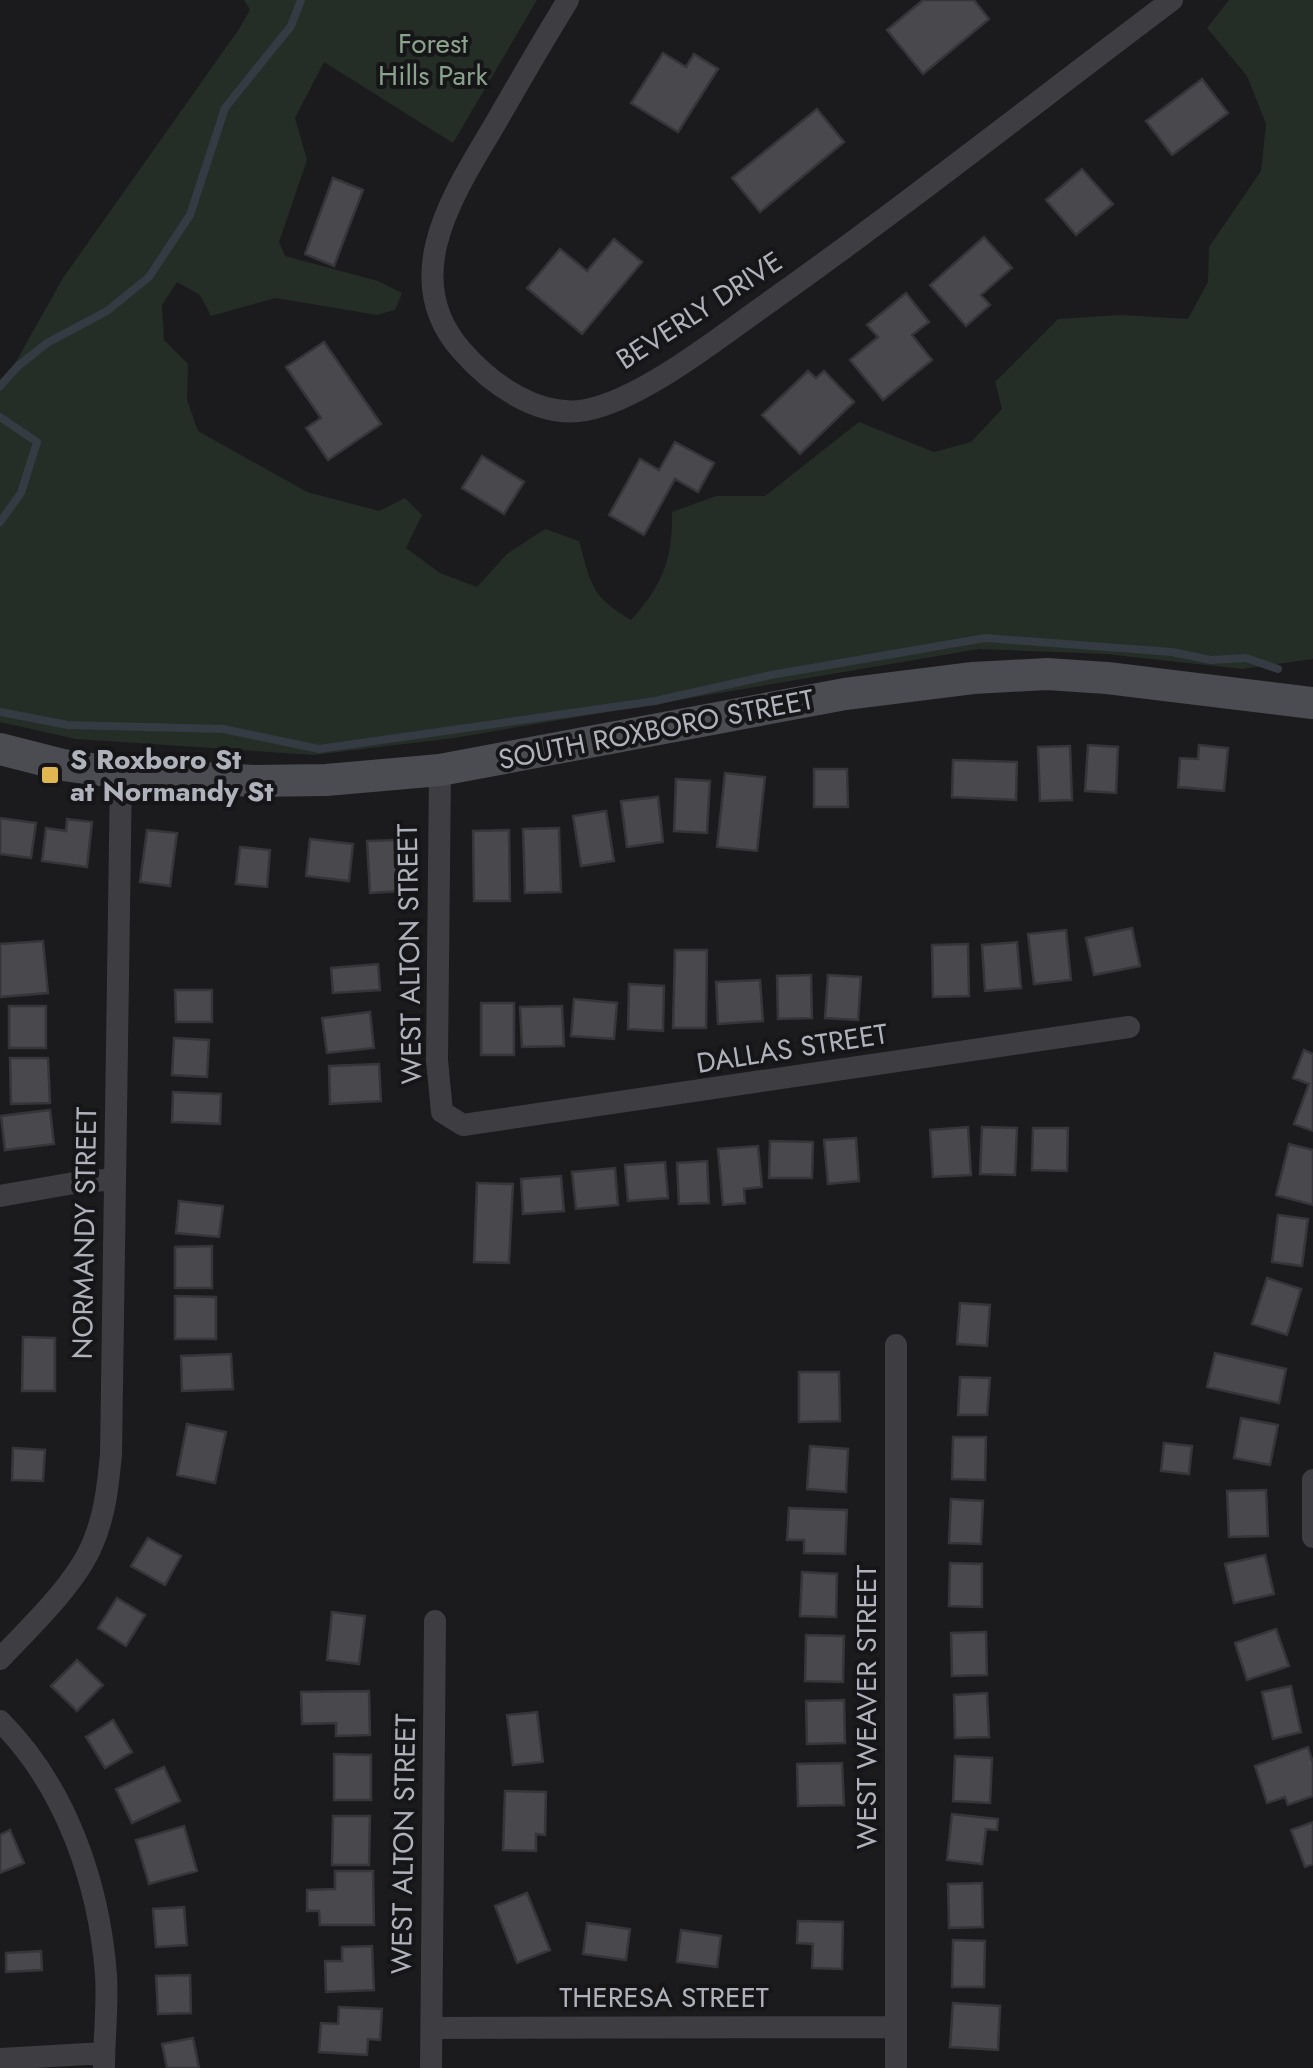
<svg xmlns="http://www.w3.org/2000/svg" width="1313" height="2068" font-family="Jost,sans-serif">
<style>
.green{fill:#252d27}
.lines{fill:none;stroke-linecap:round;stroke-linejoin:round}
.stream{stroke:#343b42;stroke-width:8}
.building{fill:#48484d;stroke:#363539;stroke-width:2.5}
.street{stroke:#3d3d42;stroke-width:22}
.secondary{stroke:#4b4c51;stroke-width:32}
.poi-dot{fill:#dfb652;stroke:#161618;stroke-width:4}
.labels{text-anchor:middle;stroke-width:8;stroke-linejoin:round;paint-order:stroke}
.park-label{font-size:28px;fill:#89a38c;stroke:#161618}
.street-label{font-size:28px;fill:#afb2bb;stroke:#161618}
.poi-label{font-size:28px;font-weight:bold;fill:#afb2bb;stroke:#161618;text-anchor:start}
</style>
<rect width="100%" height="100%" fill="#1b1b1d"/>
<!-- green -->
<path class="green" d="M244 0H537L453 143 324 62 295 118 307 160 279 242 285 256 378 281 402 293 395 310 377 315 276 298 211 316 200 295 177 282 162 305 164 340 188 364 187 400 198 431 307 492 379 511 405 498 422 515 406 548 440 573 477 587 507 554 545 529 579 541C592 586 590 595 631 620 662 586 673 559 672 512L716 496H765L859 422 934 452 971 442 1002 409 995 382 1058 319 1121 315 1188 319 1208 282 1209 247 1261 171 1266 124 1247 76 1207 28 1229 0H1313V659L1242 669 1106 654 979 649 454 738 314 755 76 739 0 722V390L63 278 239 29 250 10Z"/>
<g class="lines">
<!-- stream -->
<path class="stream" d="M0 386 18 366 47 343 107 311 149 277 190 215 225 108 291 26 301 0
M0 417 37 442 21 493 0 522
M0 712 68 725 223 729 319 749 655 701 771 675 985 638 1172 652 1211 660 1246 658 1278 669"/>
</g>
<!-- building -->
<path class="building" d="M923 0H974L989 19 923 74 887 30Z
M663 53 686 67 694 54 718 69 678 132 631 103Z
M1202 79 1228 113 1172 155 1146 121Z
M817 109 844 142 760 212 732 178Z
M1082 169 1113 204 1076 235 1046 200Z
M333 178 363 190 334 266 305 254Z
M984 237 1012 268 981 295 990 305 966 326 930 285Z
M614 239 642 262 582 334 527 288 560 249 587 271Z
M906 293 929 322 912 335 932 360 883 400 850 360 878 337 867 325Z
M324 342 381 424 328 460 306 428 321 418 286 367Z
M808 371 816 378 824 371 854 402 800 454 762 415Z
M675 442 714 463 698 492 675 479 644 535 609 515 640 459 659 470Z
M482 456 524 482 504 514 462 488Z
M1088 745 1118 747 1116 793 1085 791Z
M1199 745 1228 748 1224 791 1178 787 1180 758 1198 759Z
M1070 746 1072 800 1040 801 1038 747Z
M953 760 1017 762 1016 800 952 797Z
M814 769H847L848 807H814Z
M725 773 765 777 757 851 717 847Z
M676 779 710 781 707 833 674 831Z
M658 797 663 842 627 847 621 801Z
M606 811 614 861 581 866 573 816Z
M0 818 36 823 31 858 0 854Z
M67 819 92 822 87 867 42 861 46 828 66 831Z
M559 828 561 892 525 893 523 829Z
M147 830 177 833 170 886 140 882Z
M509 830 510 901H474L473 831Z
M310 839 353 844 349 881 306 876Z
M399 840 402 891 370 893 367 841Z
M240 847 270 850 267 887 236 884Z
M1132 928 1140 966 1094 975 1086 938Z
M1066 930 1071 980 1034 984 1028 934Z
M43 941 48 993 0 997V944Z
M1017 942 1021 988 985 991 982 945Z
M968 944 969 996 933 997 932 945Z
M675 950H707L706 1028H673Z
M378 964 380 990 333 993 331 968Z
M811 975 812 1018 778 1019 777 976Z
M828 975 861 977 858 1020 825 1018Z
M760 980 763 1021 718 1024 716 982Z
M629 984 664 986 663 1031 628 1029Z
M175 990H212V1022H176Z
M574 999 617 1003 614 1039 571 1036Z
M481 1003H514V1055H481Z
M9 1006H46V1048H9Z
M562 1006 564 1046 522 1047 520 1007Z
M370 1012 374 1048 327 1053 322 1018Z
M174 1038 209 1040 207 1077 172 1075Z
M1304 1050 1313 1054V1131L1294 1124 1309 1084 1293 1078Z
M10 1058H48L50 1103 11 1104Z
M379 1064 381 1101 330 1104 329 1066Z
M173 1092 221 1094 220 1124 172 1122Z
M50 1110 54 1144 5 1150 1 1116Z
M968 1127 971 1175 933 1177 930 1130Z
M982 1127 1017 1128 1015 1175 980 1174Z
M1033 1128H1068L1067 1171 1032 1170Z
M856 1138 859 1181 828 1184 824 1140Z
M770 1141 813 1142 812 1178H769Z
M1289 1144 1313 1150V1205L1276 1195Z
M758 1146 762 1187 744 1189 745 1203 723 1205 718 1149Z
M707 1161 709 1203 679 1204 677 1163Z
M665 1162 668 1198 628 1201 625 1165Z
M615 1168 618 1205 576 1209 572 1172Z
M561 1176 564 1211 523 1214 521 1179Z
M477 1183 513 1184 509 1263 474 1262Z
M179 1201 223 1206 219 1237 176 1233Z
M1278 1215 1308 1219 1302 1266 1272 1262Z
M212 1246V1288H175V1247Z
M1267 1278 1301 1289 1287 1335 1252 1324Z
M175 1296 216 1297V1339H175Z
M960 1303 990 1305 987 1346 957 1344Z
M23 1337 55 1338V1391H22Z
M1215 1353 1286 1369 1279 1403 1207 1387Z
M231 1354 233 1389 182 1391 181 1356Z
M799 1372H839L840 1421 799 1422Z
M960 1377 990 1378 987 1415H958Z
M1241 1418 1278 1425 1270 1465 1234 1458Z
M187 1424 226 1432 215 1483 177 1475Z
M953 1437H986L985 1480 952 1479Z
M1164 1443 1192 1446 1189 1474 1161 1471Z
M810 1446 848 1449 846 1492 807 1489Z
M13 1448 45 1450 43 1481 12 1480Z
M1266 1490 1268 1536 1229 1537 1227 1491Z
M951 1499 983 1501 981 1544 949 1543Z
M789 1508 847 1510 845 1554 804 1553V1540H787Z
M148 1538 181 1556 165 1585 131 1566Z
M1265 1555 1274 1594 1234 1603 1225 1564Z
M950 1563 982 1564V1607L949 1606Z
M802 1572 837 1574 836 1617 800 1616Z
M117 1598 145 1615 126 1646 98 1628Z
M332 1612 365 1616 359 1664 327 1660Z
M1276 1629 1289 1666 1247 1680 1235 1643Z
M986 1632 987 1675 952 1676 951 1633Z
M806 1635 844 1636 843 1682 805 1681Z
M77 1660 103 1685 77 1711 51 1686Z
M1291 1686 1301 1732 1273 1739 1262 1692Z
M369 1691 370 1735 336 1736V1723L302 1724 301 1692Z
M987 1693 989 1737 955 1738 954 1695Z
M844 1700 845 1743 807 1744 806 1701Z
M537 1712 543 1762 513 1765 507 1715Z
M113 1720 132 1752 105 1768 86 1737Z
M1308 1747 1313 1763V1796L1288 1805 1285 1797 1267 1803 1255 1766Z
M334 1754 371 1755V1800H334Z
M955 1756 992 1758 990 1803 953 1801Z
M842 1763 844 1805 798 1806 797 1764Z
M164 1767 180 1801 132 1823 116 1789Z
M505 1791 546 1792 545 1835 536 1834V1851L503 1850Z
M952 1814 998 1819 997 1830 986 1829 982 1864 947 1860Z
M333 1816H370L369 1865H332Z
M1313 1822V1864L1305 1867 1291 1830Z
M184 1826 197 1871 149 1884 136 1840Z
M10 1830 24 1863 0 1873V1835Z
M335 1871H373L374 1925H320L319 1911H307V1890L335 1889Z
M982 1883 983 1927 949 1928 948 1884Z
M527 1893 550 1950 517 1963 495 1906Z
M184 1907 187 1945 156 1947 153 1909Z
M798 1921 843 1922 842 1969 812 1968 813 1944 797 1943Z
M587 1923 630 1929 626 1960 583 1954Z
M681 1930 721 1936 717 1967 677 1962Z
M953 1940 985 1941 984 1987H952Z
M372 1946 374 1990 326 1992 325 1961H342V1947Z
M41 1951 42 1970 6 1972V1953Z
M190 1975 191 2013 158 2014 156 1976Z
M953 2003 1000 2006 998 2050 950 2047Z
M339 2007 382 2009 380 2040 368 2039 367 2055 319 2052 321 2023 338 2024Z
M193 2038 199 2068H167L162 2044Z"/>
<g class="lines">
<!-- street -->
<path class="street" d="M568 0C543 41 519 82 495 124 455 192 396 277 462 351 491 384 539 419 586 410 640 400 716 340 761 308 901 209 1035 103 1172 0
M440 770 437 1060 442 1112 463 1125 1129 1027
M0 1196 74 1183 115 1179
M1313 1480V1537
M0 1659C30 1627 75 1585 92 1545 105 1516 108 1485 111 1454L121 773
M0 1721C66 1787 99 1883 106 1975 108 2005 104 2037 104 2068
M432 2028 896 2027
M0 2059 104 2053
M431 2068 435 1621
M896 2068V1345"/>
<!-- secondary -->
<path class="secondary" d="M0 749 63 765 121 773 253 781 326 780 440 770 845 694 973 678 1047 674 1107 678 1313 703"/>
</g>
<!-- markers -->
<rect class="poi-dot" x="40" y="765" width="20" height="20" rx="5"/>
<g class="labels">
<!-- park labels -->
<g class="park-label">
<text x="433" y="53">Forest<tspan x="433" dy="32">Hills Park</tspan></text>
</g>
<!-- street labels -->
<g class="street-label">
<text transform="translate(699 310) rotate(-33)" y="10">BEVERLY DRIVE</text>
<text transform="translate(656 729) rotate(-11)" y="10">SOUTH ROXBORO STREET</text>
<text transform="translate(409 954) rotate(-91)" y="10">WEST ALTON STREET</text>
<text transform="translate(792 1048) rotate(-9)" y="10">DALLAS STREET</text>
<text transform="translate(84 1233) rotate(-89)" y="10">NORMANDY STREET</text>
<text transform="translate(866 1707) rotate(-90)" y="10">WEST WEAVER STREET</text>
<text transform="translate(403 1844) rotate(-89)" y="10">WEST ALTON STREET</text>
<text x="664" y="2007">THERESA STREET</text>
</g>
<!-- poi labels -->
<g class="poi-label">
<text x="70" y="769">S Roxboro St<tspan x="70" dy="32">at Normandy St</tspan></text>
</g>
</g>
</svg>
